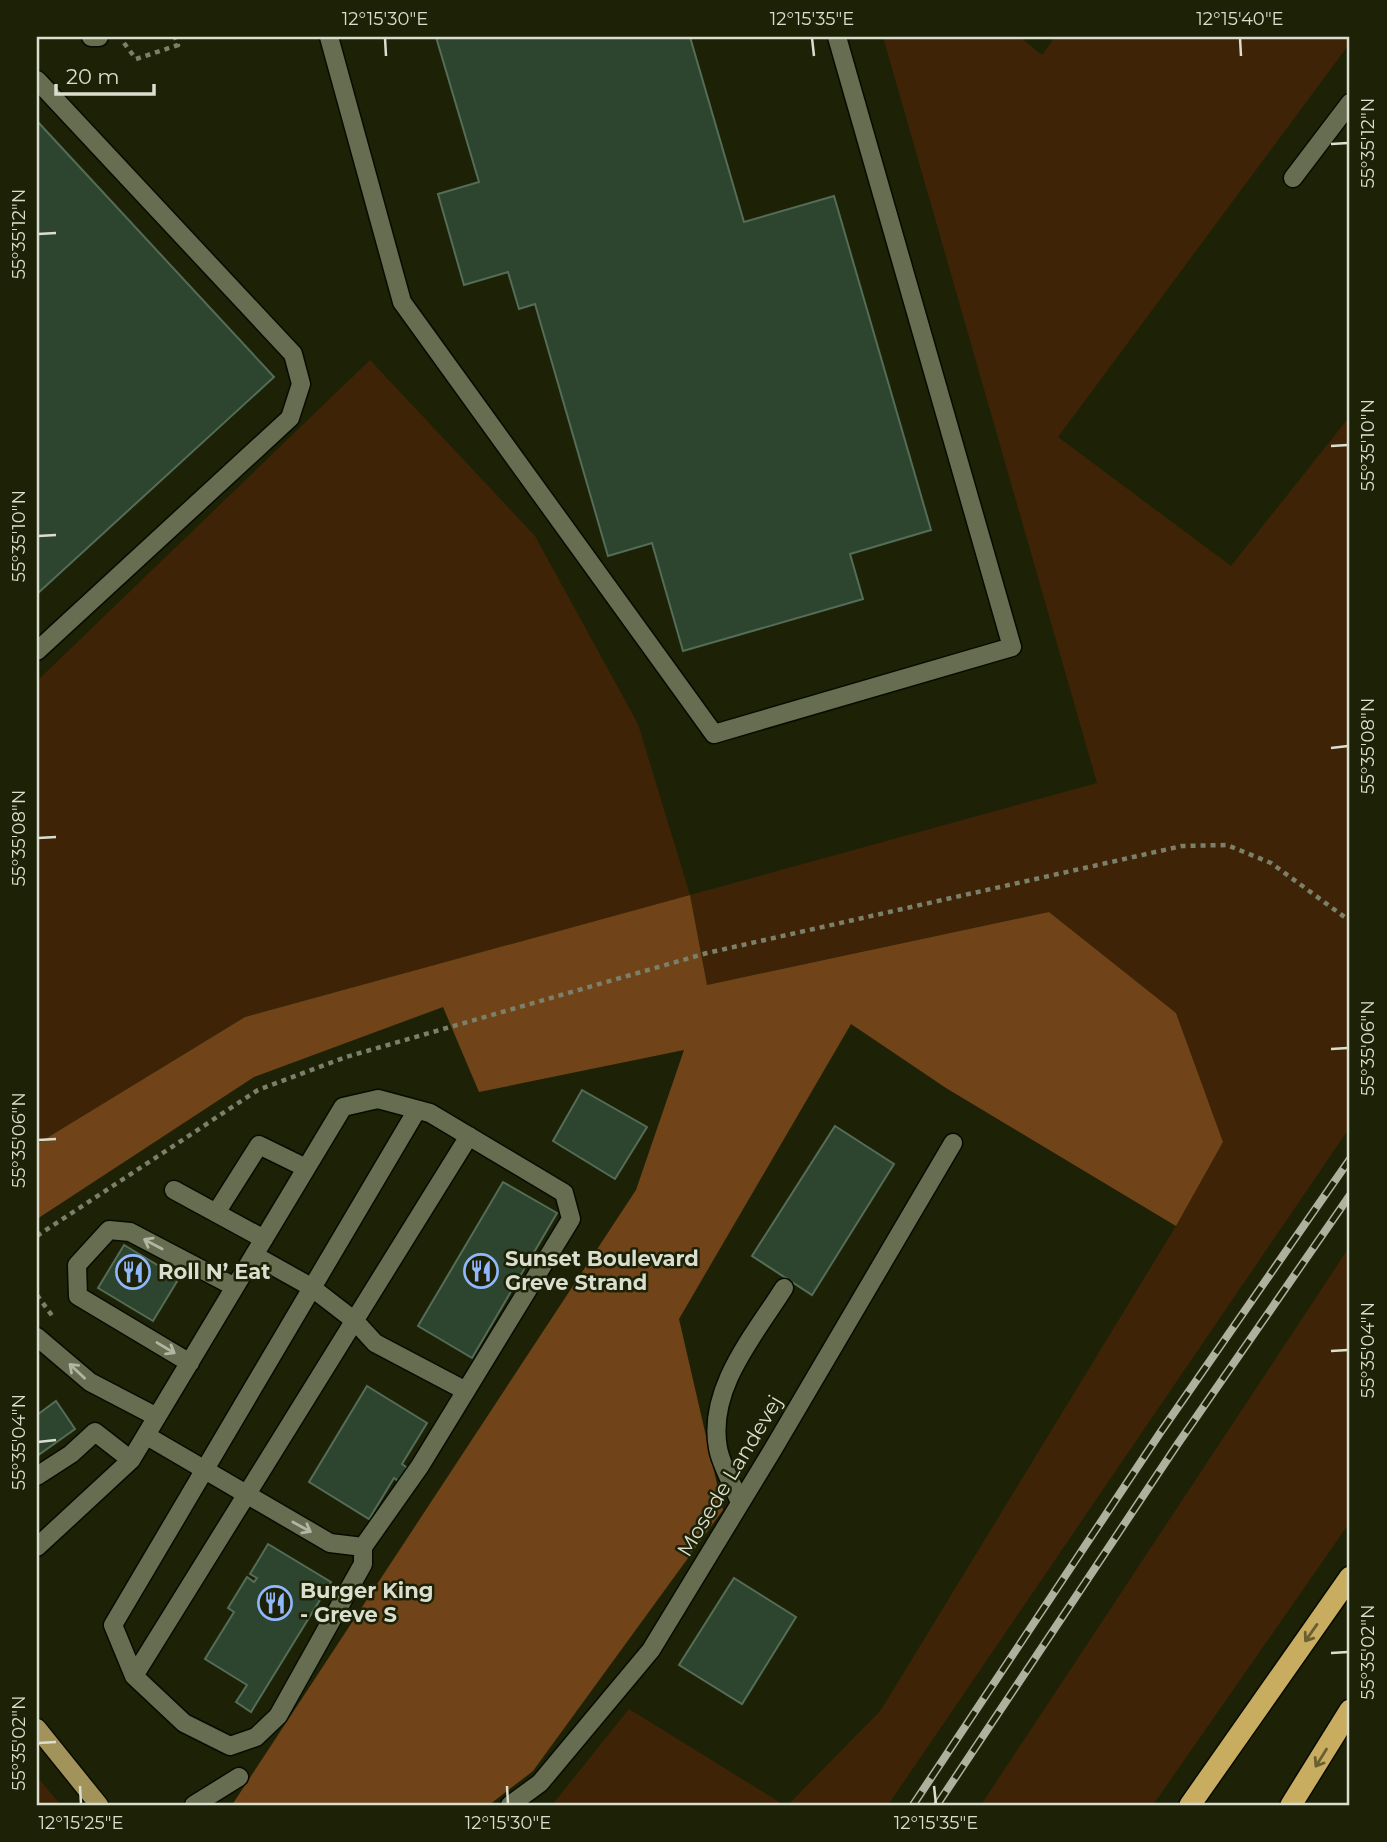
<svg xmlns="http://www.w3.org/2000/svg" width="1387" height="1842" font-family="Montserrat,sans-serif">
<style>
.green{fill:#3f2306}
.forest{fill:#704418}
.building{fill:#2d442f;stroke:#556d57;stroke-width:2}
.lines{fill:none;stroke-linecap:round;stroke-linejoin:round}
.minor-casing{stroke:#080b00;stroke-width:21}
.major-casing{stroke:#080b00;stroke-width:21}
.highway-casing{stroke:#080b00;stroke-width:24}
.path{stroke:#7b806a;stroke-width:4.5;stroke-dasharray:5 5;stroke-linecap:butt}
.minor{stroke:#666d50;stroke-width:18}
.major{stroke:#a1935a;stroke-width:18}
.highway{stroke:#c8ac60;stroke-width:21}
.rail-casing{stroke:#adb19e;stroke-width:8}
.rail{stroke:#1d2207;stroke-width:5;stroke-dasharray:16;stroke-linecap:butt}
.oneway{stroke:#b1b6a2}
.oneway2{stroke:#6a602f}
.ticks{fill:none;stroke:#dadece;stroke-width:2.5}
.labels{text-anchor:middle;stroke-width:5;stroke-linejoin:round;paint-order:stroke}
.poi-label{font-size:21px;font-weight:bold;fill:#dadece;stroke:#1d2207;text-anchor:start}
.street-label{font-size:21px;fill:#dadece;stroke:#1d2207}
.neatline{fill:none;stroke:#dadece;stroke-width:2.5}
.ticks-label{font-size:18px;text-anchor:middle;fill:#dadece}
</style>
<rect width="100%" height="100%" fill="#1d2207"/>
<!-- green -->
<path class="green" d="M883 37H1020L1042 55 1055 37H1350V43L1058 437 1231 566 1350 416V1127L888 1805H788L881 1710 1176 1226 1223 1142 1176 1013 1049 912 707 985 690 895 245 1017 37 1144V681L370 360 535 536 638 724 690 895 1097 783Z
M1350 1246V1522L1153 1805H981Z
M629 1709 784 1805H552Z
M37 1777 61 1805H37Z"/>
<!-- forest -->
<path class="forest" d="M690 895 707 985 1049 912 1176 1013 1223 1142 1176 1226 946 1088 851 1024 679 1319 723 1510 533 1771 489 1805H232L636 1190 684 1050 479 1092 443 1007 254 1077 37 1219V1144L245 1017Z"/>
<!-- building -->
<path class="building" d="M436 37H690L744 222 834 196 931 530 850 554 863 599 683 651 652 543 608 556 535 304 519 309 508 272 464 285 438 194 479 182Z
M37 121 274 377 37 594Z
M582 1090 647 1127 615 1179 553 1141Z
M835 1126 894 1164 812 1295 752 1256Z
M503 1182 557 1213 472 1358 418 1326Z
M124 1245 179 1278 153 1321 98 1288Z
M367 1386 427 1423 402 1464 410 1470 402 1484 394 1478 369 1519 309 1482Z
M56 1401 75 1429 37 1456V1415Z
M268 1544 331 1582 251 1712 236 1702 247 1685 205 1659 234 1612 228 1608 247 1577 254 1582 257 1578 250 1574Z
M734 1578 796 1617 742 1704 679 1665Z"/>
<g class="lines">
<!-- minor casing -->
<g class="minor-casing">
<path id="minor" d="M91 37H99
M329 37 402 302 714 734 1012 647 837 37
M37 80 293 354 301 384 290 418 37 651
M1293 178 1350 103
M174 1190 264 1239
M216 1213 259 1145 306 1168
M254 1255 311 1287 355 1321 375 1343 466 1391
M37 1337 90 1382 157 1417
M190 1363 78 1296 77 1265 109 1230 130 1232 235 1287
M147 1436 330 1543 363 1547
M37 1476 71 1454 95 1432 131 1460
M740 1503C734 1486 721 1466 718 1448 707 1389 755 1334 784 1288
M37 1547 131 1460 343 1107 378 1099 430 1113 564 1193 571 1219 420 1466 363 1547V1564L278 1716 256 1737 230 1746 184 1723 134 1676 113 1625 417 1110
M134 1676 469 1136
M194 1805 239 1777
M510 1805 540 1783 651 1650 772 1451 953 1143"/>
</g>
<!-- major casing -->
<g class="major-casing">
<path id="major" d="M37 1728 99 1805"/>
</g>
<!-- highway casing -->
<g class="highway-casing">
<path id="highway" d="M1190 1805 1350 1577
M1291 1805 1350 1710"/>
</g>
<!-- path -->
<path class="path" d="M124 43 136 59 178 45 175 37
M37 1236 258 1090 346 1057 707 953 1182 846 1227 845 1271 863 1350 921
M37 1295 53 1317"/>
<!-- minor -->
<use href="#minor" class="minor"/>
<!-- major -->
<use href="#major" class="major"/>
<!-- highway -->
<use href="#highway" class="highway"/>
<!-- rail casing -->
<g class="rail-casing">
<path id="rail" d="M913 1805 1160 1433 1350 1159
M937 1805 1177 1445 1350 1195"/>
</g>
<!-- rail -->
<use href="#rail" class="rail"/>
</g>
<!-- one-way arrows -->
<defs><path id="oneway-shaft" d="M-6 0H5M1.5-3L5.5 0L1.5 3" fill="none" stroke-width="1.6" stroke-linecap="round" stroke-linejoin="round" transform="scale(1.75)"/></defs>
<g class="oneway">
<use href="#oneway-shaft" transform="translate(153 1244) rotate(-152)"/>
<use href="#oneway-shaft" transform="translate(166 1348) rotate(31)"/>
<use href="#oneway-shaft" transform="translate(77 1371) rotate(-137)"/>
<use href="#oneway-shaft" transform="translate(302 1527) rotate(29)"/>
</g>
<g class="oneway2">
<use href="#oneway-shaft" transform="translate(1311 1633) rotate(125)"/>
<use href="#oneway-shaft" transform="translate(1321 1758) rotate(122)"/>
</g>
<!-- ticks -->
<path class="ticks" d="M385 38 386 56M812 38 814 56M1240 38 1241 56M1331 144 1348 143M38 234 56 233M1331 446 1348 445M38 536 56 535M1331 748 1348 746M38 838 56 837M1331 1049 1348 1048M38 1140 56 1139M1331 1351 1348 1350M38 1442 56 1440M1331 1653 1348 1652M38 1743 56 1742M80 1786 81 1804M507 1786 508 1804M934 1786 936 1804"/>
<!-- icons -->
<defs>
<g id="restaurant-ring" transform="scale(1.75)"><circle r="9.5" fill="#1d2207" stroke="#91b8fd" stroke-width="1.5"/><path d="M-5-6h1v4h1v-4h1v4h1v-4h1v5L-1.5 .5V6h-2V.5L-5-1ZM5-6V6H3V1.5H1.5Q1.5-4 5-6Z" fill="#91b8fd"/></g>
</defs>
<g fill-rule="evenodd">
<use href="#restaurant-ring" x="481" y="1271"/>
<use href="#restaurant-ring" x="133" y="1272"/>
<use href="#restaurant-ring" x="275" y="1603"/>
</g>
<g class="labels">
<!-- poi labels -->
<g class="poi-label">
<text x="505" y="1266">Sunset Boulevard<tspan x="505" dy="24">Greve Strand</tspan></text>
<text x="158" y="1279">Roll N’ Eat</text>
<text x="300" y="1598">Burger King<tspan x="300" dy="24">- Greve S</tspan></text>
</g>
<!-- street labels -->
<g class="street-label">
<text transform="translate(730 1476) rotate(-59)" y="7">Mosede Landevej</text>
</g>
</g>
<!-- border -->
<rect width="1387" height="1842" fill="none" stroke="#1d2207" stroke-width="77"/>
<!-- scale -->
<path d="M56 84v10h98v-10" fill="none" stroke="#dadece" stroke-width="3.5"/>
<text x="66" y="84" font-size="21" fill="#dadece" stroke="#1d2207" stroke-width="5" paint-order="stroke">20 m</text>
<rect x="38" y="38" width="1310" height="1766" class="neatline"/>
<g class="ticks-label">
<text x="385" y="25">12°15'30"E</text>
<text x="812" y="25">12°15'35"E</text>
<text x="1240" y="25">12°15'40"E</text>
<text transform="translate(1368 143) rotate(-90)" y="6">55°35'12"N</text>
<text transform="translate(19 234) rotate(-90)" y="6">55°35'12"N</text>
<text transform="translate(1368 445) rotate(-90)" y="6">55°35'10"N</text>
<text transform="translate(19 536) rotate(-90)" y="6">55°35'10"N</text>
<text transform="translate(1368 746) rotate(-90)" y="6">55°35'08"N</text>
<text transform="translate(19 838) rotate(-90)" y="6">55°35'08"N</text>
<text transform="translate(1368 1048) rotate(-90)" y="6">55°35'06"N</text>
<text transform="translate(19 1140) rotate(-90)" y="6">55°35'06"N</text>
<text transform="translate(1368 1350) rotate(-90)" y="6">55°35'04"N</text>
<text transform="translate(19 1442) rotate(-90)" y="6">55°35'04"N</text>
<text transform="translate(1368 1652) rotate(-90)" y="6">55°35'02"N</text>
<text transform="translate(19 1743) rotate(-90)" y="6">55°35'02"N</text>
<text x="81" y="1829">12°15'25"E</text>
<text x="508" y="1829">12°15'30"E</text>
<text x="936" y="1829">12°15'35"E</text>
</g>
</svg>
